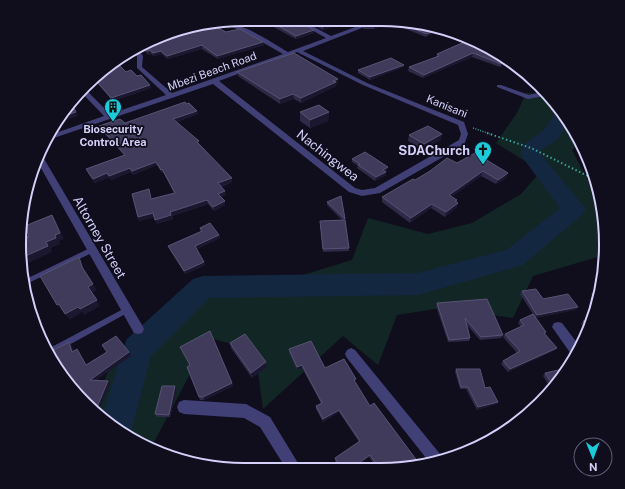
<svg xmlns="http://www.w3.org/2000/svg" width="625" height="489" font-family="'Public Sans',sans-serif">
<style>
.green{fill:#122625}
.lines{fill:none;stroke-linecap:round;stroke-linejoin:round}
.river{fill:#142741;fill-rule:evenodd}
.path-far1{stroke:#3ca199;stroke-width:1.5;stroke-dasharray:1 1.5;stroke-linecap:butt}
.path{stroke:#3ca199;stroke-width:2;stroke-dasharray:1.5 2.5;stroke-linecap:butt}
.lane{fill:#403f76;fill-rule:evenodd}
.street{fill:#403f76;fill-rule:evenodd}
.wall{fill:#2e2a48}
.shaded-wall{fill:#1b172f}
.building{fill:#403b5b;stroke:#575374}
.labels{text-anchor:middle;stroke-width:3.5;stroke-linejoin:round;paint-order:stroke}
.far-street-label{font-size:11px;fill:#d4d0f9;stroke:#100e1d}
.far-poi-label{font-size:11px;font-weight:bold;fill:#d4d0f9;stroke:#100e1d}
.poi-label{font-size:13px;font-weight:bold;fill:#d4d0f9;stroke:#100e1d;text-anchor:end}
.street-label{font-size:13px;fill:#d4d0f9;stroke:#100e1d}
.rim{fill:none;stroke:#d4d0f9;stroke-width:2}
</style>
<rect width="100%" height="100%" fill="#100e1d"/>
<!-- green -->
<path class="green" d="M526 93 543 94 576 132 579 142 572 150 600 204 604 218 601 256 533 276 513 318 442 308 397 315 378 365 343 336 263 409 255 350 209 338 152 446 119 432 92 410 109 369 157 316 197 285 273 284 352 260 368 218 428 234 472 223 521 194 541 171 496 143 517 113Z"/>
<g class="lines">
<!-- river -->
<path class="river" d="M558 111 568 122 559 138 539 152 586 209 582 215 523 265 418 295 209 298 151 356 130 436 119 432 102 418 123 349 127 339 193 279 203 276 418 273 506 250 560 208 520 154 524 144 544 130 556 112Z"/>
<!-- path-far1 -->
<path class="path-far1" d="M473 128 490 134"/>
<!-- path -->
<path class="path" d="M487 133 531 148 592 178"/>
<!-- lane -->
<path class="lane" d="M90 248H94L95 250 94 252 24 285V280Z
M127 307 129 308 130 310 129 312 49 356 46 350Z"/>
<!-- street -->
<path class="street" d="M292 19H299L331 36 377 19H385L303 51 367 83 464 122 468 134 464 145 380 193 362 196 349 192 213 84 45 141 47 136 104 116 80 91 83 87 110 114 166 95 137 68V56L132 49 136 47 143 56 142 67 172 93 283 54 241 30 218 23C240 20 269 41 288 52L326 38ZM297 52 363 85 458 125 461 134 459 140 375 188 362 190 355 188 219 81Z
M497 85H501L529 95 541 92 544 96 528 99 497 87Z
M40 155 43 157 142 325 144 329 142 333 138 334 134 333 37 161Z
M558 322 562 323 578 344 573 355 571 354 552 327 554 323Z
M351 348 355 350 445 460 430 463 347 358 345 354 347 350Z
M184 400 246 404 270 417 301 468 285 467 260 427 244 418 184 414 179 412 177 407 179 402Z"/>
</g>
<!-- wall -->
<path class="wall" d="M244 19H295L314 33 296 39 266 23 251 27 240 20Z
M303 19H372L359 24 357 22 351 24 346 22 323 30Z
M380 19H395L453 31 518 66 521 69 507 64 500 67 472 57 423 78 408 71 409 67 436 57 437 54 465 41 439 31 426 37 390 23 374 29H363V26Z
M186 27 226 32 263 42 264 45 218 59 202 49 168 59 162 54 154 56 151 54 149 55 139 46Z
M114 63 118 67 126 72 137 76 151 88 113 101 93 79Z
M404 65 403 67 370 80 358 73V70Z
M237 72 338 83 336 84V86L301 103 294 99 280 104 238 76Z
M300 112H329L328 121 310 128 300 121Z
M198 114 177 122 200 145 232 182 221 187 226 195 221 197 225 201V205L214 211 208 204 172 216 173 219 157 224 154 217 139 221 138 217 152 199 174 193 164 173H162L157 165 133 175 131 172 111 180 109 177 95 183 88 173 86 169 124 155 101 130 99 126Z
M409 135 441 140 422 150 408 141Z
M352 159 387 170 386 171V175L375 181 357 168 358 166 352 162Z
M457 163 506 178 496 184 481 176 451 197 457 200 456 202 458 203 456 208 445 217 431 208 410 223 382 202V197L415 180Z
M327 202 345 219 349 248V251L323 252 320 221 342 220 327 205Z
M200 228 219 235 220 238 196 249 205 265 185 274 170 249 168 246 201 232Z
M599 290 598 303 591 294 594 291Z
M522 291 543 299 578 307 575 310 535 318 546 332 545 334 555 350 508 372 501 364 503 361 517 353 503 337 505 334 521 327 518 323 520 320 533 314 520 294Z
M437 303 503 335 501 338 480 340 467 325 470 338 469 341 448 342 436 306Z
M590 320 585 330 581 324 583 321Z
M230 343 266 362 267 367 252 378 231 348Z
M289 349 325 368 355 382 370 406 418 462 423 464 404 468 401 463 392 469H377L369 457 353 469 339 468 335 461V458L359 442 339 412 323 422 316 409V406L321 403 302 368 297 370 289 353Z
M456 369 485 388 498 402 496 404 477 410 466 389H460L455 372Z
M545 373 560 382 551 389 543 376Z
M232 383 233 386 204 400H200L199 397Z
M175 386 177 389 170 417H157L155 414Z"/>
<!-- shaded-wall -->
<path class="shaded-wall" d="M266 19V23L251 27 250 24Z
M344 19H346V22L323 30V27Z
M356 19H357V22L351 24V21Z
M363 19H372L359 24V21Z
M390 20V23L374 29V26Z
M439 28H440L439 31 426 37 427 34Z
M314 30V33L296 39V36Z
M263 42 264 45 218 59 217 56Z
M202 45V49L168 59 167 56Z
M150 50 151 54 149 55 148 51Z
M161 51 162 54 154 56 153 53Z
M473 53 472 57 423 78 424 75Z
M508 60V61L507 64 500 67 501 64Z
M404 65 403 67 370 80V77Z
M338 79V83L336 84V86L301 103V98L333 81Z
M150 85 151 88 113 101 111 98Z
M293 94 294 99 280 104V99Z
M197 111 198 114 174 123 173 119Z
M76 112 78 116 56 124 61 117Z
M329 112 328 121 310 128V120Z
M442 134 441 140 422 150 424 144Z
M156 162 157 165 133 175 132 171Z
M388 167 387 170 383 173V170Z
M130 168 131 172 111 180 109 176Z
M162 169 164 173H162L161 170Z
M483 171 481 176 447 200 449 195Z
M386 172V175L375 181 376 177Z
M107 173 109 177 95 183 93 179Z
M508 173 506 178 496 184 498 180Z
M232 178V182L219 187 218 183Z
M225 191 226 195 219 198 218 194Z
M207 200 208 204 172 216 170 212Z
M225 201V205L214 211 213 207Z
M458 203 456 208 445 217 446 212Z
M432 204 431 208 410 223 411 218Z
M153 213 155 217 139 221 138 217Z
M52 215 56 221 64 239 59 241 60 244 51 248 52 252 22 266 21 258 46 242 55 235Z
M171 215 173 219 157 224 155 220Z
M219 235 220 238 196 250 195 246Z
M79 257 82 263 85 273 82 267Z
M204 262 205 265 185 274 184 271Z
M93 284 97 290 92 293 88 287Z
M26 298 28 301 37 322 35 323 27 303Z
M97 300 100 306 84 315 82 312 70 320 65 314 78 307Z
M59 304 64 309 61 310 57 305Z
M578 307 575 310 535 318 537 315Z
M69 342 72 345 75 355 72 352Z
M557 348 555 350 508 372 510 369Z
M129 352 131 356 92 383 90 380Z
M266 362 267 367 252 378 251 373Z
M302 365V368L297 370V367Z
M108 381 110 384 98 414 95 412Z
M232 383 233 386 204 400 203 397Z
M175 386 177 389 170 417 169 415Z
M498 402 496 404 477 410 478 407Z
M339 410V412L323 422V419Z
M370 455 369 457 353 469H350Z
M402 461 401 463 392 469H390Z"/>
<!-- building -->
<path class="building" d="M244 19H295L314 30 296 36 266 19 250 24Z
M309 19H344L323 27Z
M348 19H356L351 21Z
M380 19H395L439 28 427 34 390 20 374 26H363Z
M210 24 226 32 240 29 263 42 217 56 202 45 167 56 161 51 153 53 150 50 148 51 141 45 186 27Z
M442 29 453 31 466 38Z
M469 40 508 60 501 64 473 53 424 75 409 67 439 56 437 54Z
M294 53 338 79 333 81 336 82 301 98 293 94 280 99 237 72Z
M391 58 404 65 370 77 358 70Z
M114 63 118 67 120 66 126 72 131 70 137 76 141 75 150 85 111 98 94 78Z
M185 102 186 104 189 103 197 111 173 119 199 141 197 142 232 178 218 183 225 191 218 194 225 201 213 207 207 200 170 212 171 215 155 220 153 213 138 217 132 194 149 189 151 199 175 193 162 169 161 170 156 162 132 171 130 168 109 176 107 173 93 179 86 169 125 155 99 126 120 119 125 123Z
M71 103 76 112 61 117Z
M319 105 329 112 310 120 300 112Z
M428 126 442 134 424 144 409 135Z
M365 152 388 167 383 170 386 172 376 177 358 165 360 164 352 159Z
M475 153 508 173 498 180 483 171 449 195 457 200 455 201 458 203 446 212 432 204 411 218 382 197 413 179 415 180 430 171 447 158 457 163Z
M341 196 345 219 327 202Z
M52 215 60 233 55 235 56 238 46 242 48 246 21 258 19 245 20 240 29 236 25 226Z
M345 220 349 248 323 249 320 221Z
M210 223 219 235 195 246 204 262 184 271 168 246 202 231 200 228Z
M79 257 82 267 93 284 88 287 97 300 80 309 78 307 65 314 59 304 57 305 40 276Z
M536 289 543 299 568 294 578 307 537 315 522 291Z
M599 290V298L594 291Z
M487 299 503 335 481 337 465 318 470 338 449 340 437 303Z
M533 314 546 332 544 333 557 348 510 369 503 361 520 351 505 334 524 325 520 320Z
M590 320 587 326 583 321Z
M210 331 232 383 203 397H199L187 367 190 365 180 347Z
M245 334 266 362 251 373 230 343Z
M116 336 129 352 90 380 108 381 95 412 85 404 52 360 50 352 69 342 72 352 77 349 86 365 107 352 102 345Z
M311 341 325 368 344 359 356 379 354 380 370 406 374 403 418 462 420 460 423 464 407 467 402 461 390 469H380L370 455 350 469 341 468 335 458 360 441 339 410 323 419 316 406 322 403 302 365 297 367 289 349Z
M456 369H480L485 388 490 387 498 402 478 407 468 387H461Z
M563 369 565 371 560 382 554 387 545 373Z
M162 386H175L169 415 155 414Z"/>
<!-- icons -->
<defs>
<g id="building-pin" transform="scale(0.9)"><path d="M0 17L-7.5 6A9.5 9.5 0 1 1 7.5 6Z" fill="#1ccbd9" stroke="#100e1d"/><path d="M-4-6H4V6H1V3H-1V6H-4ZM-2.5-4.3h1.7v1.8h-1.7ZM.8-4.3h1.7v1.8H.8ZM-2.5-1h1.7V.8h-1.7ZM.8-1h1.7V.8H.8Z" fill="#111"/></g>
<g id="church-pin" transform="scale(0.9)"><path d="M0 17L-7.5 6A9.5 9.5 0 1 1 7.5 6Z" fill="#1ccbd9" stroke="#100e1d"/><path d="M-1.2-6h2.4v3.5h3.3v2.4h-3.3V6h-2.4V-.1h-3.3v-2.4h3.3Z" fill="#111"/></g>
</defs>
<g fill-rule="evenodd">
<use href="#building-pin" x="113" y="107"/>
<use href="#church-pin" x="483" y="150"/>
</g>
<g class="labels">
<!-- far-street labels -->
<g class="far-street-label">
<text transform="translate(212 71) rotate(-20)" y="4">Mbezi Beach Road</text>
<text transform="translate(447 106) rotate(22)" y="4">Kanisani</text>
</g>
<!-- far-poi labels -->
<g class="far-poi-label">
<text x="113" y="133">Biosecurity<tspan x="113" dy="13">Control Area</tspan></text>
</g>
<!-- poi labels -->
<g class="poi-label">
<text x="470" y="155">SDAChurch</text>
</g>
<!-- street labels -->
<g class="street-label">
<text transform="translate(328 155) rotate(38)" y="5">Nachingwea</text>
<text transform="translate(100 237) rotate(60)" y="5">Altorney Street</text>
</g>
</g>
<!-- crop -->
<path d="M0 0H625V489H0ZM244 26H381A218 218 0 0 1 599 244V245A218 218 0 0 1 381 463H244A218 218 0 0 1 26 245V244A218 218 0 0 1 244 26Z" fill="#100e1d" fill-rule="evenodd"/>
<path class="rim" d="M244 26H381A218 218 0 0 1 599 244V245A218 218 0 0 1 381 463H244A218 218 0 0 1 26 245V244A218 218 0 0 1 244 26Z"/>
<!-- north arrow -->
<g transform="translate(593 457) rotate(179)"><circle r="19" fill="#100e1d" stroke="#5e5c75"/>
<path d="M0-3L7 15L0 10L-7 15Z" fill="#1ccbd9"/>
<text y="-6" font-size="11" font-weight="bold" text-anchor="middle" fill="#d4d0f9">N</text>
</g>
</svg>
